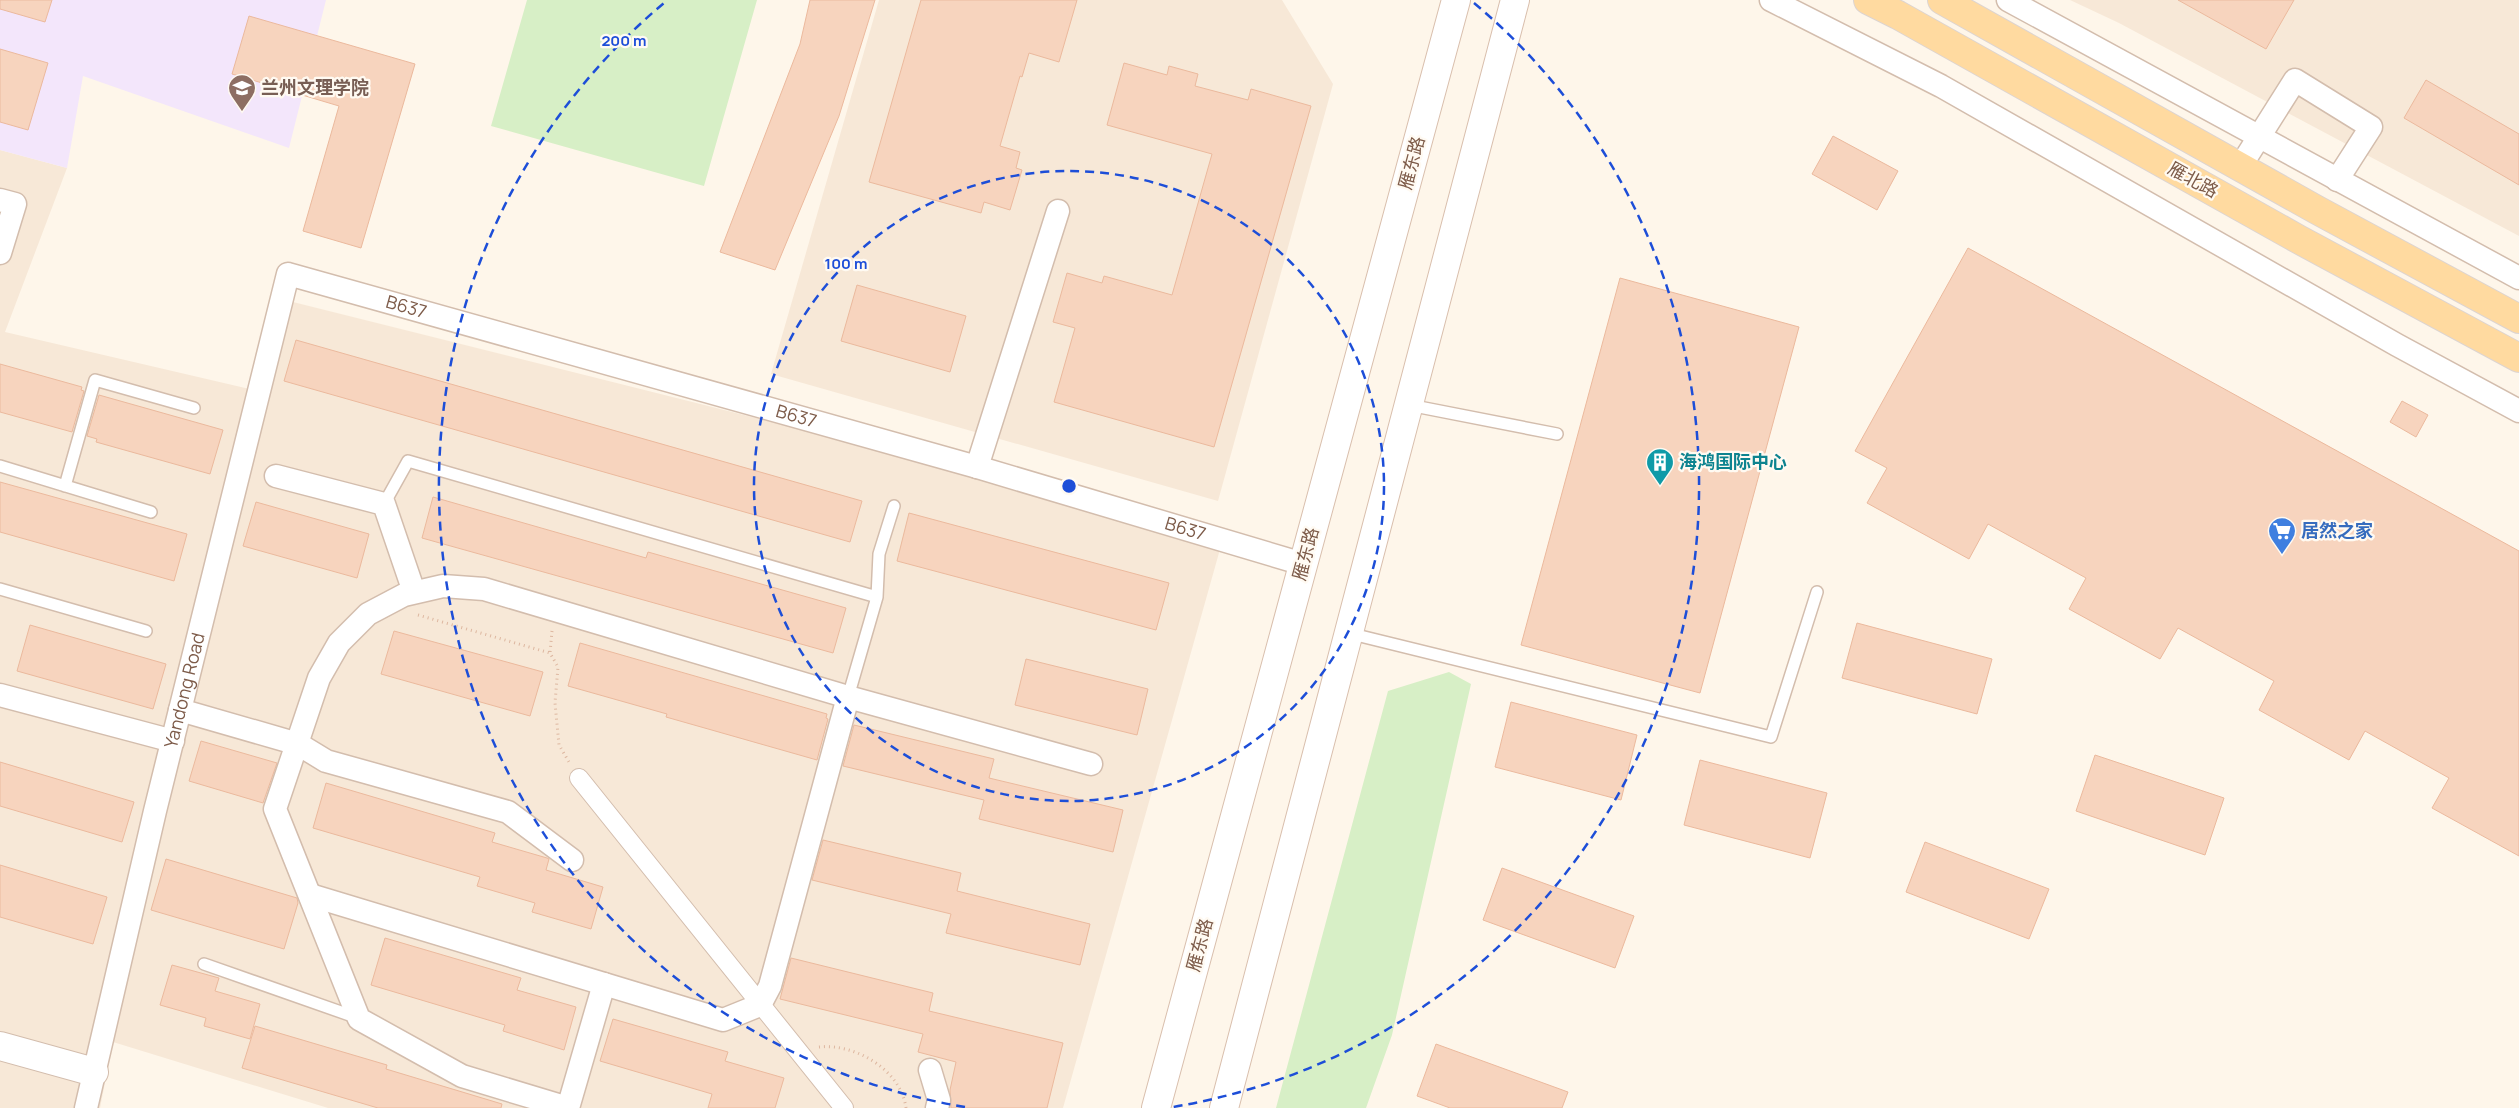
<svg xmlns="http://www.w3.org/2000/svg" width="2519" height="1108" font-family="Manrope,'Noto Sans SC',sans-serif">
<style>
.residential{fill:#f7e8d7}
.education{fill:#f3e6fb}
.green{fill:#d7efc6}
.building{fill:#f7d4be;stroke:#ebb99d}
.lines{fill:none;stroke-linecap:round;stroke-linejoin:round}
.service-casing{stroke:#d3bdad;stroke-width:14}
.pedestrian-casing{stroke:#d3bdad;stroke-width:20}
.minor-casing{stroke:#d3bdad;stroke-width:25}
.tertiary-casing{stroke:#d3bdad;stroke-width:30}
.secondary-casing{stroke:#d9bfad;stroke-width:30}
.primary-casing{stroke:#ddd4d0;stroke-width:30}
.path{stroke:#ddb7a0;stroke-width:3;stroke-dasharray:1 4;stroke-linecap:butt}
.service{stroke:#fff;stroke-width:11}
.pedestrian{stroke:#fff;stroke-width:18}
.minor{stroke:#fff;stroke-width:22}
.tertiary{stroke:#fff;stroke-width:28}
.secondary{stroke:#fff;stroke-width:28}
.primary{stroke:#ffdaa0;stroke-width:28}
.ring{fill:none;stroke:#1d4ed8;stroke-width:2.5;stroke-dasharray:9 6}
.labels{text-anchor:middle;stroke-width:4.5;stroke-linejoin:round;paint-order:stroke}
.education-label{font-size:18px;font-weight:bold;fill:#785e54;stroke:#fffaf2;text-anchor:start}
.street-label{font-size:18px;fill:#7d5b49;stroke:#fffaf2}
.culture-label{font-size:18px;font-weight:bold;fill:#0d838f;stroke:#fffaf2;text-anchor:start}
.shop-label{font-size:18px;font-weight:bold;fill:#366cbe;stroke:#fffaf2;text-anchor:start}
.centre{fill:#1d4ed8;stroke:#fffaf2;stroke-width:2.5}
.ring-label{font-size:15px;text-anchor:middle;font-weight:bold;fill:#1d4ed8;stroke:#fffaf2;stroke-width:4.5;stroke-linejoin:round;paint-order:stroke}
</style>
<rect width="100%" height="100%" fill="#fef6ea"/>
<!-- residential -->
<path class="residential" d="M879 0H1282L1333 84 1218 501 771 374Z
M2070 0H2519V236L2119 23Z
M0 150 67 168 5 332 258 391 281 299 1224 535 1063 1108H328L113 1042 100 1108H0Z"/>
<!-- education -->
<path class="education" d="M0 0H326L289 148 83 76 67 168 0 150Z"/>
<!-- green -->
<path class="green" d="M527 0H757L704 186 491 126Z
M1449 672 1471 684 1392 1035 1366 1108H1276L1388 691Z"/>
<!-- building -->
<path class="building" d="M0 0H52L45 22 0 9Z
M810 0H875L839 116 775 270 720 252 800 44Z
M921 0H1077L1059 62 1029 53 1022 77 1020 76 1000 146 1020 152 1016 168 1022 170 1010 210 984 202 981 213 869 182Z
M2178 0H2294L2266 49Z
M249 16 415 64 361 248 303 231 339 106 232 74Z
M0 49 48 63 28 130 0 122Z
M1124 63 1167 75 1169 66 1198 74 1195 86 1248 100 1251 89 1311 106 1214 447 1054 402 1075 328 1053 322 1067 273 1102 283 1104 276 1172 295 1212 154 1107 125Z
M2426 80 2519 134V185L2404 118Z
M1833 136 1898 171 1877 210 1812 174Z
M1968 248 2519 551V856L2432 808 2449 778 2365 731 2349 760 2259 710 2274 681 2178 628 2160 659 2069 609 2086 578 1988 524 1969 559 1867 503 1887 468 1855 451Z
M1620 278 1799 327 1700 693 1521 645Z
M857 285 966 316 950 372 841 341Z
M296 340 862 501 850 542 284 381Z
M0 364 82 387 81 390 84 391 72 432 0 412Z
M99 395 223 430 210 474 96 442 97 439 87 436Z
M2402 401 2428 415 2416 437 2390 422Z
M0 482 187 534 174 581 0 532Z
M433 497 646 558 648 552 846 608 833 653 422 538Z
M256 502 369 534 357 578 243 546Z
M909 513 1169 583 1156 630 897 561Z
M1857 623 1992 659 1977 714 1842 678Z
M30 625 166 664 153 709 17 671Z
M394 631 543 672 530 716 381 674Z
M580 643 827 714 826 718 828 719 817 760 666 717 667 714 568 686Z
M1026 659 1148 689 1137 735 1015 705Z
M1511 702 1637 735 1621 800 1495 767Z
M854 725 994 759 989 778 1123 810 1113 852 979 819 984 800 843 766Z
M201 741 277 763 263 803 189 781Z
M2095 755 2224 798 2205 855 2076 811Z
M1700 760 1827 793 1810 858 1684 825Z
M0 762 134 802 122 842 0 806Z
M326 783 495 833 492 842 547 858 549 859 546 870 603 887 591 929 532 912 535 903 477 886 480 877 313 828Z
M823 840 961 873 957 891 1090 924 1080 965 946 933 951 914 812 880Z
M1925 842 2049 889 2029 939 1906 892Z
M166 859 297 898 298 903 284 949 151 910Z
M0 865 107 897 93 944 0 917Z
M1502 868 1634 916 1615 968 1483 920Z
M385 938 521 978 517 990 576 1007 564 1050 503 1031 505 1025 371 985Z
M791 958 933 993 929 1011 1063 1043 1047 1108H951L950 1090 956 1062 918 1052 923 1034 780 999Z
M172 965 219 978 215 991 260 1004 250 1039 204 1026 206 1018 160 1005Z
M613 1019 728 1052 725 1061 784 1078 775 1108H708L712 1094 600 1061Z
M255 1026 387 1065 386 1069 502 1104 501 1108H378L242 1068Z
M1436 1044 1568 1092 1562 1108H1450L1417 1096Z"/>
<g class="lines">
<!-- service casing -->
<g class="service-casing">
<path id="service" d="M1409 405 1557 434
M0 466 151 512
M65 486 95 380 194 408
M384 504 408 461 877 597 879 554 894 506
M0 589 146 631
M1348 633 1771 737 1817 592
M848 697 877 597
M204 964 358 1018"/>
</g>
<!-- pedestrian casing -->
<g class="pedestrian-casing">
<path id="pedestrian" d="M579 778 844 1108"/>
</g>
<!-- minor casing -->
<g class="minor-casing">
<g id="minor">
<path d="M1771 0 1941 86 2397 345 2519 411"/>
<path d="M2008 0 2519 278"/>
<path d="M2240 167 2295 80 2371 127 2337 180"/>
<path d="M0 200 15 204 0 253"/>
<path d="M977 467 1058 211"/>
<path d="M276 476 384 504 414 592"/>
<path d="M0 695 173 741"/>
<path d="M180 710 298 744 326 761 508 812 572 860"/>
<path d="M310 895 723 1020 760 1005 770 986 848 697"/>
<path d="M930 1070 939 1100 937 1108"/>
<path id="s1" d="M86 1108 155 811 288 274 977 467 1303 564"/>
<path d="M568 1108 462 1076 359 1019 275 809 319 678 339 643 368 614 404 595 443 586 484 589 848 697 1091 764"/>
<path d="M568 1108 604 984"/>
</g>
</g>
<!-- tertiary casing -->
<g class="tertiary-casing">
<path id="tertiary" d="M0 1046 94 1072"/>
</g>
<!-- secondary casing -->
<g class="secondary-casing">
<path id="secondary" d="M1156 1108 1456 0
M1224 1108 1515 0"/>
</g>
<!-- primary casing -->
<g class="primary-casing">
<path id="primary" d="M1868 0 1898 15 2298 239 2519 358
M1942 0 2317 210 2519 319"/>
</g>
<!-- path -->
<path class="path" d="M418 615 550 653
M552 631 550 653 558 667 555 703 559 745 569 762
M819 1047C855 1043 901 1070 906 1108"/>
<!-- service -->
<use href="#service" class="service"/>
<!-- pedestrian -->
<use href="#pedestrian" class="pedestrian"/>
<!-- minor -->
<use href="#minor" class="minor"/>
<!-- tertiary -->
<use href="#tertiary" class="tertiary"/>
<!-- secondary -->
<use href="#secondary" class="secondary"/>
<!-- primary -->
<use href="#primary" class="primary"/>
</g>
<!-- distance rings -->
<g class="ring">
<circle cx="1069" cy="486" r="315"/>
<path d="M965 1107A630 630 0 0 1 664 3M1474 3A630 630 0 0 1 1173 1107"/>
</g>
<!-- icons -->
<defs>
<g id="university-pin" transform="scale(1.4375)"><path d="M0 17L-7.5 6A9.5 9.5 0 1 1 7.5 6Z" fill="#8d6e63" stroke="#fffaf2"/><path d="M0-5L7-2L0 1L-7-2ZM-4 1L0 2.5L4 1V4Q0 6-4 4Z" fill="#fff"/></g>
<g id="building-pin" transform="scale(1.4375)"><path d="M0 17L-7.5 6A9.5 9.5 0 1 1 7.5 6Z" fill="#0f9aa8" stroke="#fffaf2"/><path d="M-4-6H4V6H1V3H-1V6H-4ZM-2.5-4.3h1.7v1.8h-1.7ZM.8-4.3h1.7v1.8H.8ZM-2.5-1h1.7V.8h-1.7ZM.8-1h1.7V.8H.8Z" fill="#fff"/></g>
<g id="supermarket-pin" transform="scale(1.4375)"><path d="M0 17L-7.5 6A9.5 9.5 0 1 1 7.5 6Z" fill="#3f7fe0" stroke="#fffaf2"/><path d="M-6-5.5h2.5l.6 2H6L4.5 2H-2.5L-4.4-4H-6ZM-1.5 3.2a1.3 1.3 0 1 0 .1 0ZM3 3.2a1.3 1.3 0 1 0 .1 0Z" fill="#fff"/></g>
</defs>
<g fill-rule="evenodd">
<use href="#university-pin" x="242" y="88"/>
<use href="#building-pin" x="1660" y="462"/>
<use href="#supermarket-pin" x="2282" y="531"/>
</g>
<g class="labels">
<!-- education labels -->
<g class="education-label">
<text x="261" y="94">兰州文理学院</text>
</g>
<!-- street labels -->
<g class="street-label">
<text transform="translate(1412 163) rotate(-75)" y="6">雁东路</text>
<text transform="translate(2193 180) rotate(29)" y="6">雁北路</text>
<text dy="6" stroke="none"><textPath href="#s1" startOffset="981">B637</textPath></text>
<text dy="6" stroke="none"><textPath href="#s1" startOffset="1386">B637</textPath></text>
<text dy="6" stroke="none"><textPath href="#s1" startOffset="1791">B637</textPath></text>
<text transform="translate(1306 554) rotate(-75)" y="6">雁东路</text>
<text dy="6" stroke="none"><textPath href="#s1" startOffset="429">Yandong Road</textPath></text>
<text transform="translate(1200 945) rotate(-75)" y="6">雁东路</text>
</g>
<!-- culture labels -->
<g class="culture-label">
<text x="1679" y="468">海鸿国际中心</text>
</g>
<!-- shop labels -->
<g class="shop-label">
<text x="2301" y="537">居然之家</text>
</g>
</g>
<circle cx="1069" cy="486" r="8" class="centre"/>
<g class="ring-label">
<text x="624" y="46">200 m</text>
<text x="846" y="269">100 m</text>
</g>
</svg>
